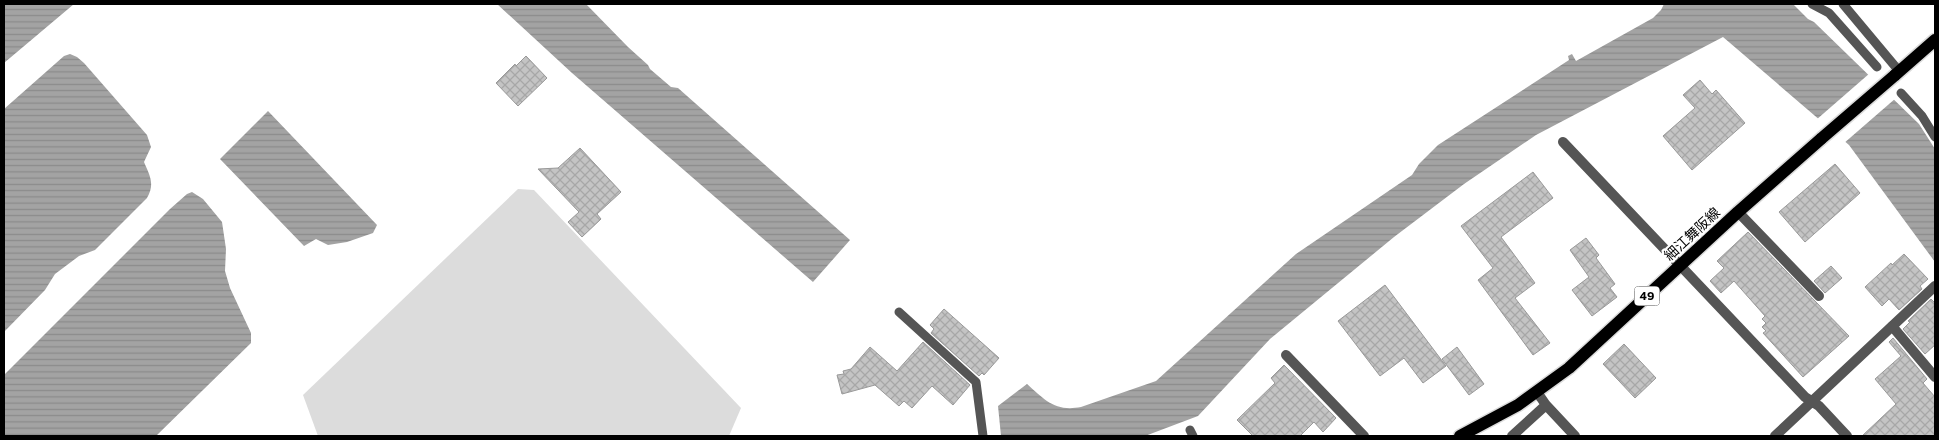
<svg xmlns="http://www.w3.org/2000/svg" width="1939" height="440" font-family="Commissioner,'Noto Sans JP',sans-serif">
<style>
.pitch{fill:#dcdcdc}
.water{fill:url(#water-rules)}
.pier{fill:#fff}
.building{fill:url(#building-cross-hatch);stroke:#999}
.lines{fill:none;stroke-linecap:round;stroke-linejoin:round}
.primary-casing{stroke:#dbdbdb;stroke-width:15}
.lane{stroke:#555;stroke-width:9}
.street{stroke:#555;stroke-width:10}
.primary{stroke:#000;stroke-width:12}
.primary-bridge-casing{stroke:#dbdbdb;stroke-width:15;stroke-linecap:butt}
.primary-bridge{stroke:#000;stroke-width:12}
.labels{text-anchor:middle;stroke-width:4.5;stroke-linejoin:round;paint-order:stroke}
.shield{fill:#fff;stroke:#4c4c4c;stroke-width:1}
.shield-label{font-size:12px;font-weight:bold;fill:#000}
.street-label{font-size:14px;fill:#000;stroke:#fff}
</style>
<defs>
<pattern id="water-rules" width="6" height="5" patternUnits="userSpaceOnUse" patternTransform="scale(1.25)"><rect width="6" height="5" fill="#a3a3a3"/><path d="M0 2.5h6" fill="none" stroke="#8b8b8b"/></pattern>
<pattern id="building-cross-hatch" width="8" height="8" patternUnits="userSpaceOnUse" patternTransform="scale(1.25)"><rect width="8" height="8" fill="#c4c4c4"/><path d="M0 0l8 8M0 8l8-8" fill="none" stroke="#a7a7a7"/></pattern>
</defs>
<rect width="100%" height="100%" fill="#fff"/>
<!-- pitch -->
<path class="pitch" d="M518 189 534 190 741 408 729 436H318L303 395Z"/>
<!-- water -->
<path class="water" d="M4 4H74L4 63Z
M497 4H586L628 47 648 65 650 69 671 87 678 88 850 240 813 282 572 73Z
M1664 4H1793L1808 19 1814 22 1919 124 1935 149V262L1849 145 1723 37 1536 135 1464 184 1394 237 1270 339 1198 416 1145 436H1001L998 406 1027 384C1045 400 1055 412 1081 407L1156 381 1296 254 1412 175 1419 164 1438 145 1569 60 1568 56 1572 54 1576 61 1653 18 1661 10Z
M70 54 77 57 84 63 147 135 151 147 144 162C150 176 155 184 147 198L95 250 79 256 55 274 45 290 4 332V109L64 56Z
M268 111 377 225 373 233 347 242 328 245 316 239 304 246 220 159Z
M192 192 203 199 222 222 226 249 225 271 230 288 251 333V343L156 436H4V375L170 209 187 194Z"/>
<!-- pier -->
<path class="pier" d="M1870 73 1896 98 1843 144 1816 120Z"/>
<!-- building -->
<path class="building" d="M526 56 547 78 518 106 496 83 515 64 516 66Z
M1700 80 1712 94 1716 90 1745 123 1692 170 1663 136 1695 108 1683 95Z
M580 148 621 192 597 214 601 219 582 237 568 222 579 212 538 169 558 168Z
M1835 164 1860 193 1805 242 1779 212Z
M1533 172 1553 198 1501 237 1535 283 1515 298 1550 343 1533 355 1478 280 1493 268 1461 226Z
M1748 232 1849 336 1803 377 1763 333 1766 331 1762 327 1766 323 1762 319 1765 316 1734 281 1721 293 1710 281 1724 268 1717 261Z
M1586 238 1599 255 1596 258 1615 284 1610 288 1617 297 1592 316 1572 290 1589 277 1570 250Z
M1904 254 1928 279 1920 286 1922 289 1899 310 1889 299 1882 306 1865 287 1891 263 1892 265Z
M1831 266 1842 278 1825 293 1814 281Z
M1385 285 1446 366 1423 383 1404 358 1380 376 1338 321Z
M1931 299 1935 303V345L1925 354 1903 329 1910 322 1908 321Z
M944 309 999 358 984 375 982 373 979 376 931 333 934 329 930 325Z
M1893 338 1927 379 1923 383 1935 397V436H1862L1896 404 1875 379 1901 356 1889 342Z
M923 342 970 385 953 405 932 386 912 408 904 401 899 406 875 385 842 394 837 375 844 374 843 371 851 369 870 347 897 371Z
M1624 344 1656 378 1635 398 1603 364Z
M1457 347 1484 384 1469 395 1442 359Z
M1284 365 1336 418 1323 432 1314 422 1300 436H1253L1237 420 1275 383 1271 378Z"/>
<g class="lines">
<!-- primary casing -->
<g class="primary-casing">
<path id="primary" d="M1894 76 1935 40
M1460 436 1518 405 1569 368 1738 212 1822 138"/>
</g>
<!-- lane -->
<path class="lane" d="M1812 4 1829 13 1877 67
M1843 4 1899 71
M1901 93 1922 116 1935 137
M899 312 976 382 983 436
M1190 430 1193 436"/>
<!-- street -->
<path class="street" d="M1563 142 1805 397 1819 406 1847 436
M1738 212 1819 296
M1892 326 1935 377
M1286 355 1364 436
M1537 392 1546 405 1575 436
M1512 436 1546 405
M1775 436 1935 286"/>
<!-- primary -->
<use href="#primary" class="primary"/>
<!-- primary-bridge casing -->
<g class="primary-bridge-casing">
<path id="primary-bridge" d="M1822 138 1894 76"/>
</g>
<!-- primary-bridge -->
<use href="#primary-bridge" class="primary-bridge"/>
</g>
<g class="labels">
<!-- shield labels -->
<rect class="shield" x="1634.5" y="286.5" width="25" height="19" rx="4"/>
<g class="shield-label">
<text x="1647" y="300">49</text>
</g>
<!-- street labels -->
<g class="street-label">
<text transform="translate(1692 234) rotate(-43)" y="5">細江舞阪線</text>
</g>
</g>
<!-- border -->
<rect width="1939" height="440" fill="none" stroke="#000000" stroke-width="10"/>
</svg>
